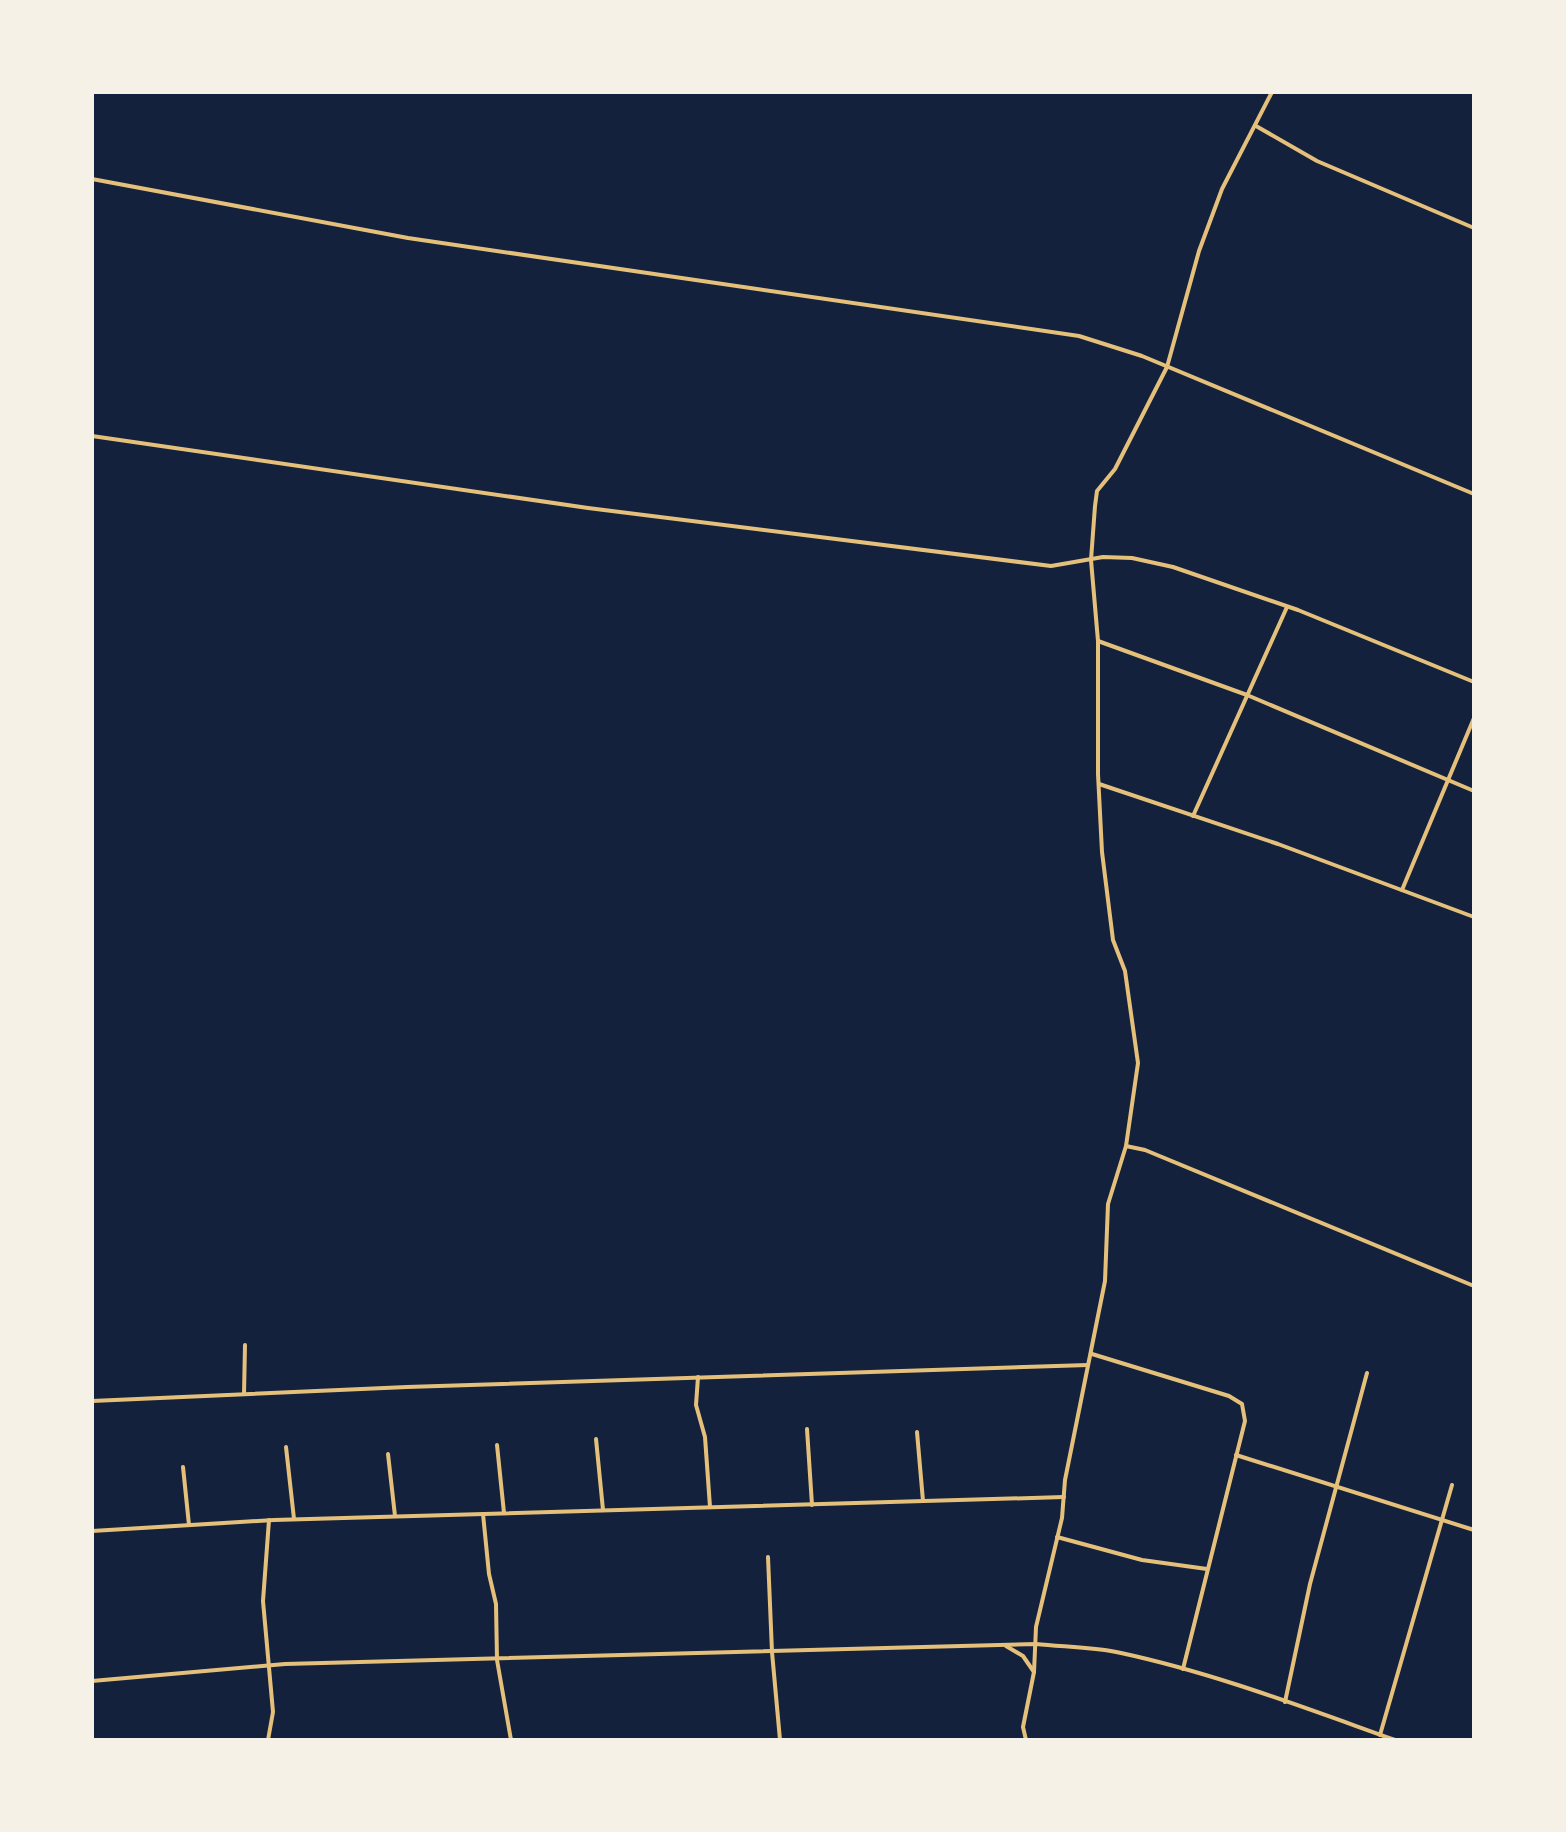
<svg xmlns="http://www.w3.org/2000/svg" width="1566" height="1832" font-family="'Source Sans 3',sans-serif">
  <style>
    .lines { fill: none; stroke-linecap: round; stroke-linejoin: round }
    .minor { stroke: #e5c07b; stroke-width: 4 }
  </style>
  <rect width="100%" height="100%" fill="#14213d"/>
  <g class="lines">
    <g class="minor">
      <polyline points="1256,126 1317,161 1474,228"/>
      <polyline points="92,179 408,238 1079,336 1142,356 1474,494"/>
      <polyline points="92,436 588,508 1051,566 1103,557 1132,558 1173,567 1298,610 1474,682"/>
      <polyline points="1098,641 1247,695 1474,791"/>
      <polyline points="1099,784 1278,844 1474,917"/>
      <polyline points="1193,816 1287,607"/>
      <polyline points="1402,890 1474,718"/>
      <polyline points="1126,1146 1145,1150 1474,1286"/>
      <polyline points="1092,1354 1229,1396 1242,1404 1245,1421 1183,1669"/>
      <polyline points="698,1377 696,1405 705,1437 710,1507"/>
      <polyline points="244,1394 245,1345"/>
      <polyline points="92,1401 407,1387 1088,1365"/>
      <polyline points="807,1429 812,1505"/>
      <polyline points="917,1432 923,1501"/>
      <polyline points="596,1439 603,1510"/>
      <polyline points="497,1445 504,1513"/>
      <polyline points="286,1447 294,1519"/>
      <polyline points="388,1454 395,1516"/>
      <polyline points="1236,1455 1474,1530"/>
      <polyline points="183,1467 189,1525"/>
      <polyline points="483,1514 489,1574 496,1604 497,1660 511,1740"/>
      <polyline points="92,1531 274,1520 1064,1497"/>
      <polyline points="1057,1537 1142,1560 1207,1569"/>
      <polyline points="768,1557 772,1652 780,1740"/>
      <polyline points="1006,1646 1023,1656 1034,1672"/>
      <path d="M92,1681L285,1664L1036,1644C1064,1647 1094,1647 1121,1653C1214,1673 1305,1708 1395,1740"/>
      <polyline points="1285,1702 1310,1584 1367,1373"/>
      <polyline points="1380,1735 1452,1485"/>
      <polyline points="268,1740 273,1712 263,1601 269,1520"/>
      <polyline points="1026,1740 1023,1727 1034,1672 1036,1627 1062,1518 1065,1480 1105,1281 1108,1204 1126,1146 1138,1063 1125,971 1113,940 1102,852 1098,774 1098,641 1091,560 1095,506 1097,491 1115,469 1167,367 1199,251 1222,189 1272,92"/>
    </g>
  </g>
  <rect width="1566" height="1832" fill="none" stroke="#f6f1e7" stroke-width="188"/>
</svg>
